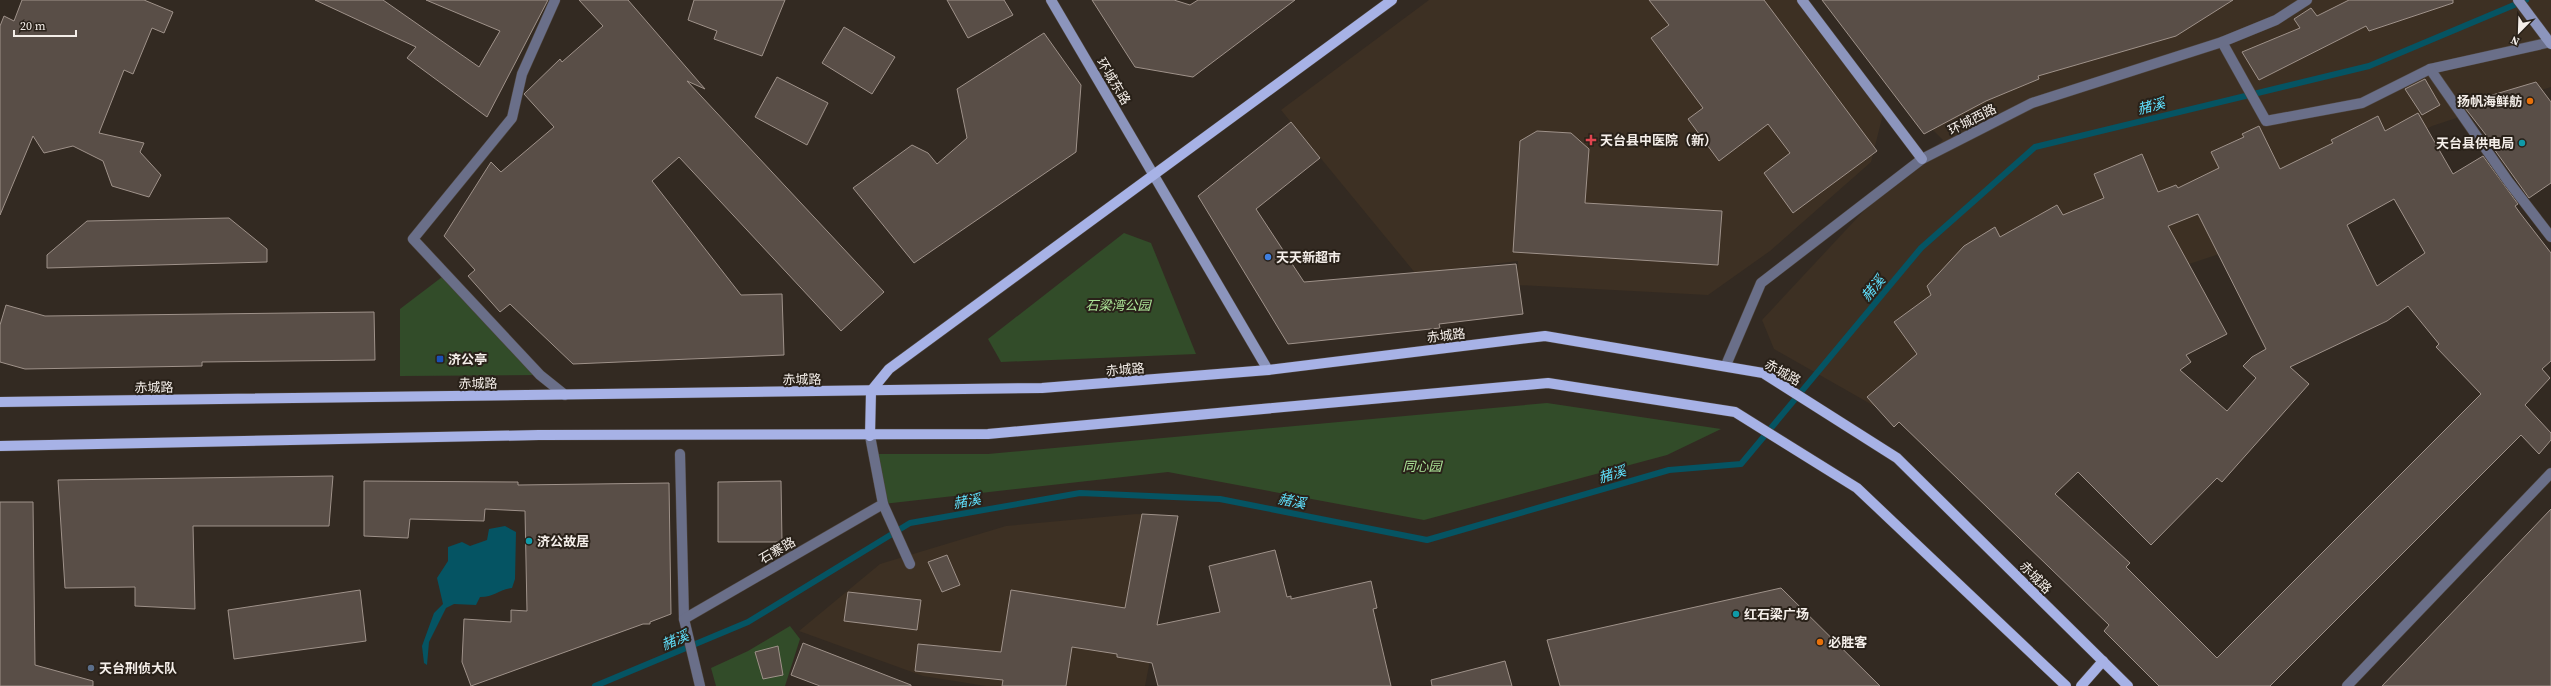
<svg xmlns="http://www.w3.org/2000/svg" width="2551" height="686" font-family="'Source Serif 4','Noto Sans SC',serif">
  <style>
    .built { fill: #3d3023 }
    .green { fill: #324c29 }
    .water { fill: #055463 }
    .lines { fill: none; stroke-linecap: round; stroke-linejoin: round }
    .stream { stroke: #055463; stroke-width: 6 }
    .building { fill: #594e47; stroke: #9f928a; fill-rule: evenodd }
    .street-casing { stroke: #4e453e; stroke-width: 11 }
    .secondary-casing { stroke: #4e453e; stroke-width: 11 }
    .primary-casing { stroke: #4e453e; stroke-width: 11 }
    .street { stroke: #6a6f89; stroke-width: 10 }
    .secondary { stroke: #8c95bd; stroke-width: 10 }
    .primary { stroke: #a7b2e6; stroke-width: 10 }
    .food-dot { fill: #e8710a; stroke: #292119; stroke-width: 1.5 }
    .health-dot { fill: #e0444e; stroke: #292119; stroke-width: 1.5 }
    .culture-dot { fill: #0f9aa8; stroke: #292119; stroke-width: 1.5 }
    .shop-dot { fill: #3f7fe0; stroke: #292119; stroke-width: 1.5 }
    .transit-dot { fill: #1a4fb4; stroke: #292119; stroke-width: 1.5 }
    .service-dot { fill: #5c6f8a; stroke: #292119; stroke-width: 1.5 }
    .labels { text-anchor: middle; stroke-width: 4; stroke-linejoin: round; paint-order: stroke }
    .street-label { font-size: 13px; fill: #f4eee9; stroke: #292119 }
    .poi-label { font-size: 13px; font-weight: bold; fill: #f4eee9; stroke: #292119; text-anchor: start }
    .park-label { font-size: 13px; font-style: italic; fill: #ace598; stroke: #292119 }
    .water-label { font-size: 14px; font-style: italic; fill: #5fdffc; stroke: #292119 }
  </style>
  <rect width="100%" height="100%" fill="#332a22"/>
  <g class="built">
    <polygon points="1429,0 1800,0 1883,114 1871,162 1770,251 1708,295 1517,285 1518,261 1416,274 1281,110"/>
    <polygon points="2133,0 2551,0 2551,87 2432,126 2347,174 2291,230 2180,267 1890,415 1774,349 1762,320 1886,187 1943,140 1919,116"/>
    <polygon points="1136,514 1178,516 1145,686 986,686 923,676 799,631 880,564 1006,526"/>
  </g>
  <g class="green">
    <polygon points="1124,233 1151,243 1196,354 1001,362 988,339"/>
    <polygon points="446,274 540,375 400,376 400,309"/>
    <polygon points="1547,403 1721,429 1667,455 1424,520 1168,472 883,504 874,454 988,454"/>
    <polygon points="790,626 800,639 785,686 716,686 711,668 748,651"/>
  </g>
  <path class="water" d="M505,526L516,532L515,579L512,588C498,590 495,597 480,597L476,605L454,604L446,608L429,642L427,665L424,663L422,646L434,613L443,604L437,578L448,561V547L462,542L470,546L487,540L489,529Z"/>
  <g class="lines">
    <polyline class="stream" points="595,686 748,622 910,523 1080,493 1220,499 1427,540 1669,470 1741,464 1921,248 2035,147 2369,66 2526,0"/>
  </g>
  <g class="building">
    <polygon points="22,0 144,0 173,12 164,33 152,28 133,74 124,70 99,133 144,143 140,152 161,175 149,197 112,186 103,161 73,146 44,153 33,136 0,215 0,26 4,16 14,21"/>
    <polygon points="315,0 383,0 479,67 500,31 426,0 548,0 487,117 407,58 416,47"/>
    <polygon points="579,0 628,0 705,89 687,81 884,292 841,331 679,157 652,181 741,295 782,294 784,355 573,364 510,304 500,312 468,276 475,270 444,236 491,162 501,172 554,127 524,94 560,59 562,62 603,26"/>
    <polygon points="694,0 785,0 762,56 714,39 717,31 688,20"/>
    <polygon points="947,0 1004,0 1013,15 968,38"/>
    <polygon points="1092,0 1174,0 1190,5 1198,0 1295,0 1193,77 1135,67"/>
    <polygon points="1649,0 1764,0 1877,151 1793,213 1764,173 1790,153 1768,124 1719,161 1688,119 1703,108 1651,38 1669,25"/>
    <polygon points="1822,0 2233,0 2176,36 2038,76 2039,79 1986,101 1924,134"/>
    <polygon points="2349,0 2453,0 2453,3 2369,31 2366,26 2259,80 2242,52 2300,28 2294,19 2311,8 2317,16"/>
    <polygon points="844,27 895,57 872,94 822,63"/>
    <polygon points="1044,33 1081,85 1076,152 914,263 853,188 912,145 928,153 937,164 967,138 957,89"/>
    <polygon points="777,77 828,103 807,145 755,117"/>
    <polygon points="2425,79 2440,105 2422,115 2405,89"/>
    <polygon points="2536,82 2551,102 2551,183 2529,198 2494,149 2496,148 2462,104"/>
    <path d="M2418,113L2453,174L2483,156L2518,204L2515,206L2520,213L2551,253V361L2542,369L2550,378L2525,405L2551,433V440L2539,454L2521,435L2270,686H2159L2104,631L2109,625L1899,422L1894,427L1867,397L1917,354L1894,322L1931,295L1927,286L1964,246L1995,227L2000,237L2057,205L2063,215L2104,198L2094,174L2142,154L2158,192L2176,185L2178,188L2219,168L2211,152L2244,137L2242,134L2259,126L2280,169L2333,143L2331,140L2378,116L2385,131ZM2394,199L2425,253L2377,286L2347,225ZM2198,214L2266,349L2252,357L2243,366L2256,378L2227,411L2180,370L2191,362L2186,355L2227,334L2168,226ZM2408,306L2439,344L2436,347L2481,394L2217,658L2126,567L2130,563L2055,494L2078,472L2151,545L2217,478L2222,482L2309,384L2290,367L2387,321Z"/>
    <polygon points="1291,122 1320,158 1256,209 1304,282 1516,264 1523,314 1439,324 1440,328 1288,344 1198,196"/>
    <polygon points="1537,131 1571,133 1589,149 1585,203 1722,211 1718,265 1513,252 1520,141"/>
    <polygon points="229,218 267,249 267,262 47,268 47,255 87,221"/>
    <polygon points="6,305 45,316 374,312 375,360 202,362 202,366 25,369 0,362 0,325"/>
    <polygon points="333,476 329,526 193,526 195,609 135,606 135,587 65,588 58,480"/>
    <polygon points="364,481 518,482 518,485 669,483 671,614 650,622 650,624 643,624 471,686 462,662 464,619 511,622 511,610 527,611 525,511 485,509 484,521 410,519 408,538 364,536"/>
    <polygon points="781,481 782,542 718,542 718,482"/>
    <polygon points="0,502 33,502 35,665 93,681 93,686 0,686"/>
    <polygon points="2551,509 2551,686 2382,686"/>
    <polygon points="1142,514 1178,516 1157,625 1220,612 1209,566 1275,550 1287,597 1291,596 1291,599 1371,581 1377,608 1373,609 1391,686 1158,686 1152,663 1117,657 1117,654 1072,647 1066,686 1002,686 1003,680 915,671 918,644 1001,652 1011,590 1125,608"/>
    <polygon points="947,555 960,585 942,592 928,562"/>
    <polygon points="1781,588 1880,686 1560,686 1547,640"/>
    <polygon points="360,590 366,641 234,659 228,610"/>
    <polygon points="848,592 921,600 917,630 844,621"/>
    <polygon points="803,643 911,685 911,686 820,686 791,675"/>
    <polygon points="778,646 783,675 763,679 755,652"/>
    <polygon points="1505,661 1512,686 1432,686 1431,680"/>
  </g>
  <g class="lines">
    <g class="street-casing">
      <g id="street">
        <polyline points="555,0 522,74 512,118 413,239 540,375 565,395"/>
        <polyline points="2222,42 2266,121 2362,103 2430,69 2551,42"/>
        <polyline points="2430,69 2508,181 2551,237"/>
        <polyline points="1726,365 1761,283 1922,159 2032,103 2222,42 2276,20 2307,0"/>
        <polyline points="680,454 684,619 700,686"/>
        <polyline points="883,504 910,564"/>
        <polyline points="684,619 883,504 870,436"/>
        <polyline points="2347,686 2551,473"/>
      </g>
    </g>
    <g class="secondary-casing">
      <g id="secondary">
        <polyline points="1051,0 1268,370"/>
        <polyline points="1802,0 1922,159"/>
        <polyline points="2518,0 2551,44"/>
      </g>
    </g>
    <g class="primary-casing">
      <g id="primary">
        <polyline points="0,402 1042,388 1268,370 1545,336 1763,373 1897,458 2128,686"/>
        <polyline points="870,436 871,391 889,369 1392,0"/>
        <polyline points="0,446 539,435 988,434 1548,383 1735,412 1857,488 2066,686"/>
        <polyline points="2081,686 2103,661"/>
      </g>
    </g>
    <use href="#street" class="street"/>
    <use href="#secondary" class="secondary"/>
    <use href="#primary" class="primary"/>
  </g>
  <g class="food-dot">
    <circle cx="2530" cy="101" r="4"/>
    <circle cx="1820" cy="642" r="4"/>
  </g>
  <path class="health-dot" d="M1589 134h4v4h4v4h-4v4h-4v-4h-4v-4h4z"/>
  <g class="culture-dot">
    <circle cx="2522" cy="143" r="4"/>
    <circle cx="529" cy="541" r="4"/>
    <circle cx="1736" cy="614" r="4"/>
  </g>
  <circle class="shop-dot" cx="1268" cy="257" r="4"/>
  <rect class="transit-dot" x="436" y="355" width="8" height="8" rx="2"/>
  <circle class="service-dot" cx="91" cy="668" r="4"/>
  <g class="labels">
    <g class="street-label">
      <text transform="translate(1114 81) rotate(59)" y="5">环城东路</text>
      <text transform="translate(1972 119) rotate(-27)" y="5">环城西路</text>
      <text transform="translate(1446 335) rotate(-7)" y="5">赤城路</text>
      <text transform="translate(1125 369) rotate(-5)" y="5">赤城路</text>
      <text transform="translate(1783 372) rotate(29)" y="5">赤城路</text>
      <text transform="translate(802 379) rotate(-1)" y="5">赤城路</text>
      <text transform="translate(478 383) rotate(-1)" y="5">赤城路</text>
      <text transform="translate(154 387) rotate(-1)" y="5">赤城路</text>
      <text transform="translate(777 550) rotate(-30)" y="5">石寨路</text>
      <text transform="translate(2036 577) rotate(45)" y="5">赤城路</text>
    </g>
    <g class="poi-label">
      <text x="2522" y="106" text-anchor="end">扬帆海鲜舫</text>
      <text x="1600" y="145">天台县中医院（新）</text>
      <text x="2514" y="148" text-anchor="end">天台县供电局</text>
      <text x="1276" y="262">天天新超市</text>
      <text x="448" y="364">济公亭</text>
      <text x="537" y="546">济公故居</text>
      <text x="1744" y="619">红石梁广场</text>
      <text x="1828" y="647">必胜客</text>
      <text x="99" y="673">天台刑侦大队</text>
    </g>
    <g class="park-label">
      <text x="1118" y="310">石梁湾公园</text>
      <text x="1422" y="471">同心园</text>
    </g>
    <g class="water-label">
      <text transform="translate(2151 106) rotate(-14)" y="5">赭溪</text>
      <text transform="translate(1873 288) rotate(-50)" y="5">赭溪</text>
      <text transform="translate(1612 474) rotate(-16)" y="5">赭溪</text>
      <text transform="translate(967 501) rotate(-10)" y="5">赭溪</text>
      <text transform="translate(1292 501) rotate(11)" y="5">赭溪</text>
      <text transform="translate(675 640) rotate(-23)" y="5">赭溪</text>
    </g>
  </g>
  <g transform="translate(2519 32) rotate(203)" stroke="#292119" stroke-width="3" paint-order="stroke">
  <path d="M0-3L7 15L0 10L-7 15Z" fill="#f4eee9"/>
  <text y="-6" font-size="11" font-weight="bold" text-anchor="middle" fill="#f4eee9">N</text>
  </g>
  <path d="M14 30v6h62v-6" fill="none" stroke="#f4eee9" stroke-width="2"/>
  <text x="20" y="30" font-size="12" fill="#f4eee9" stroke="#292119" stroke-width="3" paint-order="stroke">20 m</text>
</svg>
